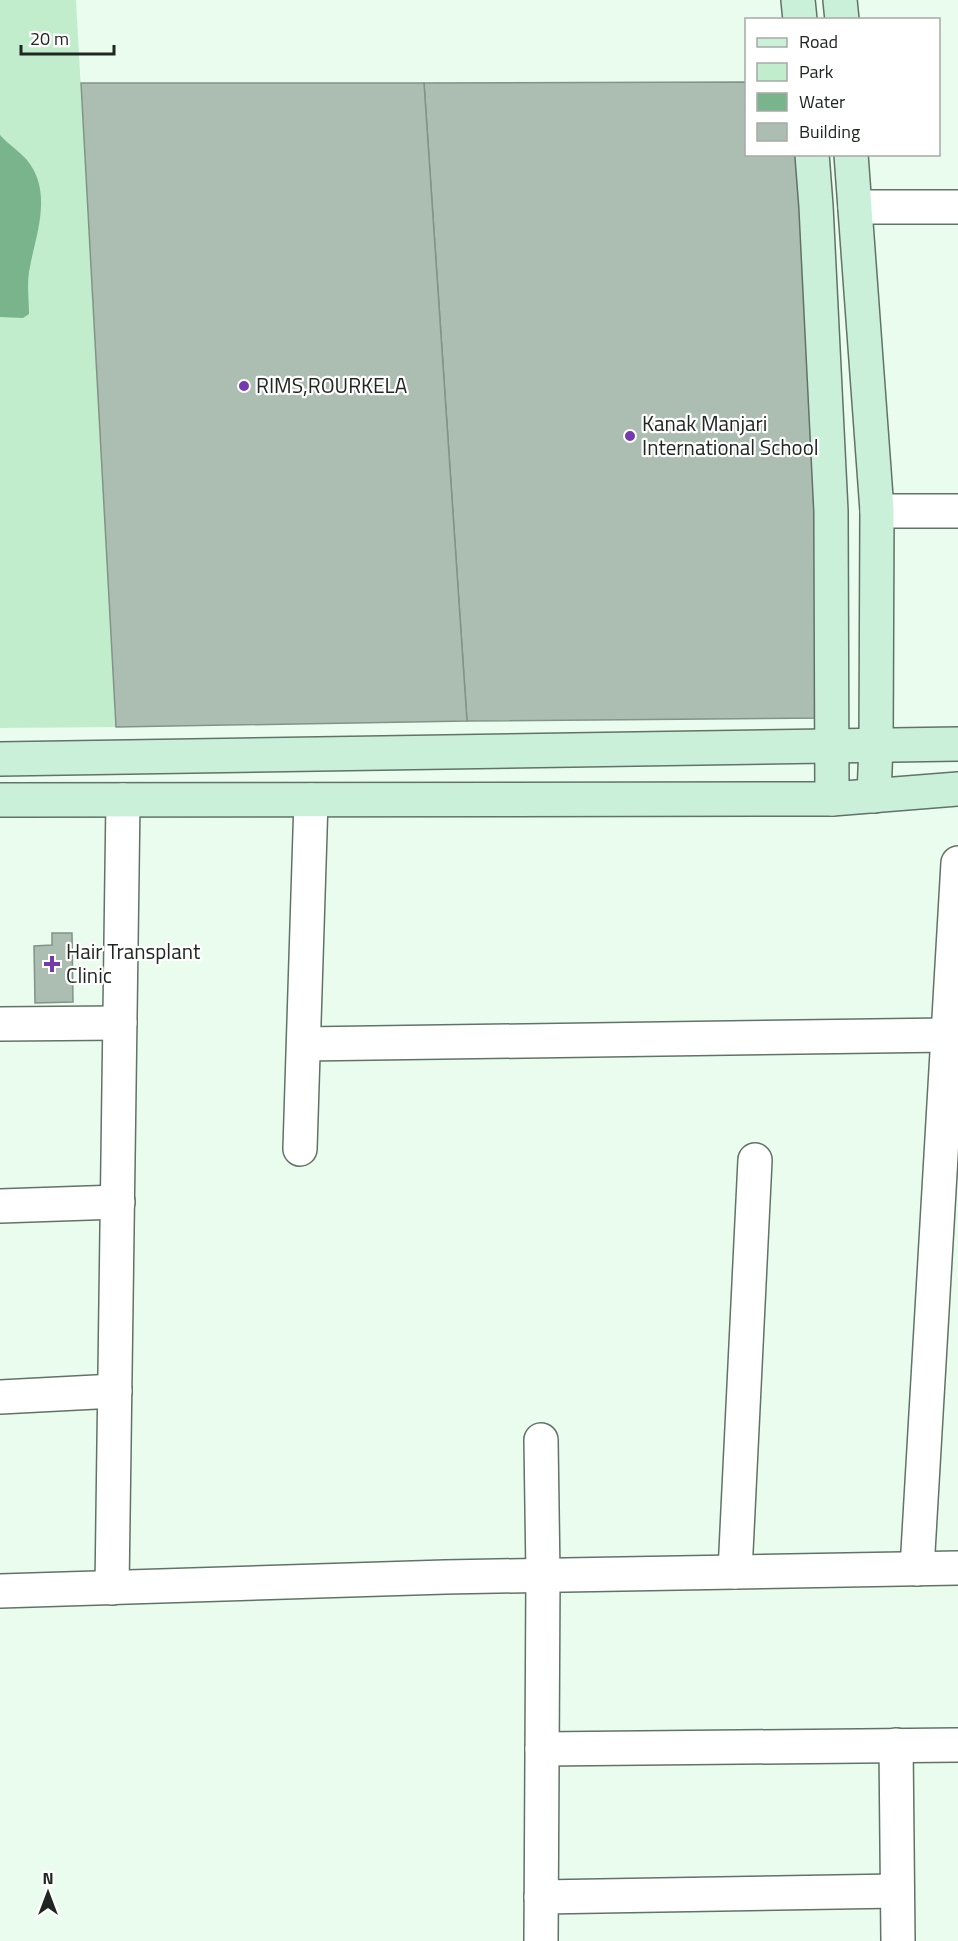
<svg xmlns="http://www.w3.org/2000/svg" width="958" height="1941" font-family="'Titillium Web',sans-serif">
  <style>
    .green { fill: #c1edcd }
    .water { fill: #7ab48c }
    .building { fill: #acbeb1; stroke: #829387; stroke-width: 1.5 }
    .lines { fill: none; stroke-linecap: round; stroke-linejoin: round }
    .street-casing { stroke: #627266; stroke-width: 36 }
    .secondary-casing { stroke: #627266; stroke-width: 36 }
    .street { stroke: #fff; stroke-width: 33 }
    .secondary { stroke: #caf0d9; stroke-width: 33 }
    .poi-dot { fill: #763ab0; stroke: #fff; stroke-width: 2 }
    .labels { text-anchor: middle; stroke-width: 4.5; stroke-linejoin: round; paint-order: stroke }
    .poi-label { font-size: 21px; fill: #202722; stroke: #fff; text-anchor: start }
  </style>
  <rect width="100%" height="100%" fill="#e9fcee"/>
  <polygon class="green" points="0,0 76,0 116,727 0,728"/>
  <path class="water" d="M0,135C8,144 19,151 27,160C54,193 35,236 29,272C27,285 29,300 29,314L23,318L0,317Z"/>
  <g class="building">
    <polygon points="746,82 746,154 797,154 826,718 467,721 424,83"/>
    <polygon points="81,83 424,83 467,721 116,727"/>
    <polygon points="52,933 72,933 73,1002 35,1003 34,946 52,945"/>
  </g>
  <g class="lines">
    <g class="street-casing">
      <g id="street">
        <polyline points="855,207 958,207"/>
        <polyline points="877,511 958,511"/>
        <polyline points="0,1024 120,1023"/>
        <polyline points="304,1044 948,1035"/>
        <polyline points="300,1149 311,800"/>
        <polyline points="0,1206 118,1202"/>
        <polyline points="0,1397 115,1391"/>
        <polyline points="917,1569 958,863"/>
        <polyline points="735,1572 755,1160"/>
        <polyline points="112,1588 123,800"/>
        <polyline points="0,1591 445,1577 958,1568"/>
        <polyline points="896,1745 898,1941"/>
        <polyline points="542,1749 958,1745"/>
        <polyline points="541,1897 897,1891"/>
        <polyline points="541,1941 543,1575 541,1440"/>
      </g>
    </g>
    <g class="secondary-casing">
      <g id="secondary">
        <polyline points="798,0 800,20"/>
        <polyline points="840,0 842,20"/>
        <polyline points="812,154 816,206 831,511 832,799"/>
        <polyline points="851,154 877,511 876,744 874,796"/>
        <polyline points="0,759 958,744"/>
        <polyline points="0,800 832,799 958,789"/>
      </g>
    </g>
    <use href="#street" class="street"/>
    <use href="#secondary" class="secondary"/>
  </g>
  <g class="poi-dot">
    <circle cx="244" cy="386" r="6"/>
    <circle cx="630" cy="436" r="6"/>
    <path d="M49 955h6v6h6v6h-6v6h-6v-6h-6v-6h6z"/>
  </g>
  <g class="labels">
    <g class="poi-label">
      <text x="256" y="393">RIMS,ROURKELA</text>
      <text x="642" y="431">Kanak Manjari<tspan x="642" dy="24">International School</tspan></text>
      <text x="66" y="959">Hair Transplant<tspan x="66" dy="24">Clinic</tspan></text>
    </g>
  </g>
  <rect x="745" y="18" width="195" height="138" fill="#ffffff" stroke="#a6a9a7" stroke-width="1.5"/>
  <rect x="757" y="38" width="30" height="9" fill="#caf0d9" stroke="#a6a9a7" stroke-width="1.5"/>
  <text x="799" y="48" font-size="18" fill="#202722">Road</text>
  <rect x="757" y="63" width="30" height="18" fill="#c1edcd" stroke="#a6a9a7" stroke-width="1.5"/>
  <text x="799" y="78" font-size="18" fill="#202722">Park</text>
  <rect x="757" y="93" width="30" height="18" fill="#7ab48c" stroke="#a6a9a7" stroke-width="1.5"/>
  <text x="799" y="108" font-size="18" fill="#202722">Water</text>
  <rect x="757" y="123" width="30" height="18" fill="#acbeb1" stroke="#a6a9a7" stroke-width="1.5"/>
  <text x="799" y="138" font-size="18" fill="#202722">Building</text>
  <g transform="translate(48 1893)" stroke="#ffffff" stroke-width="4.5" paint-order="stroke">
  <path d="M0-4.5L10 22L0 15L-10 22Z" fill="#202722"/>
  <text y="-9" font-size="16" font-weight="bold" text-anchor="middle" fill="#202722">N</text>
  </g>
  <path d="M21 45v9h93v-9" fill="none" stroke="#202722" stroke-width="3"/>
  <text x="30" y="45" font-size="18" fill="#202722" stroke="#ffffff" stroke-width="4.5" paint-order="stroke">20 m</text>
</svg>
